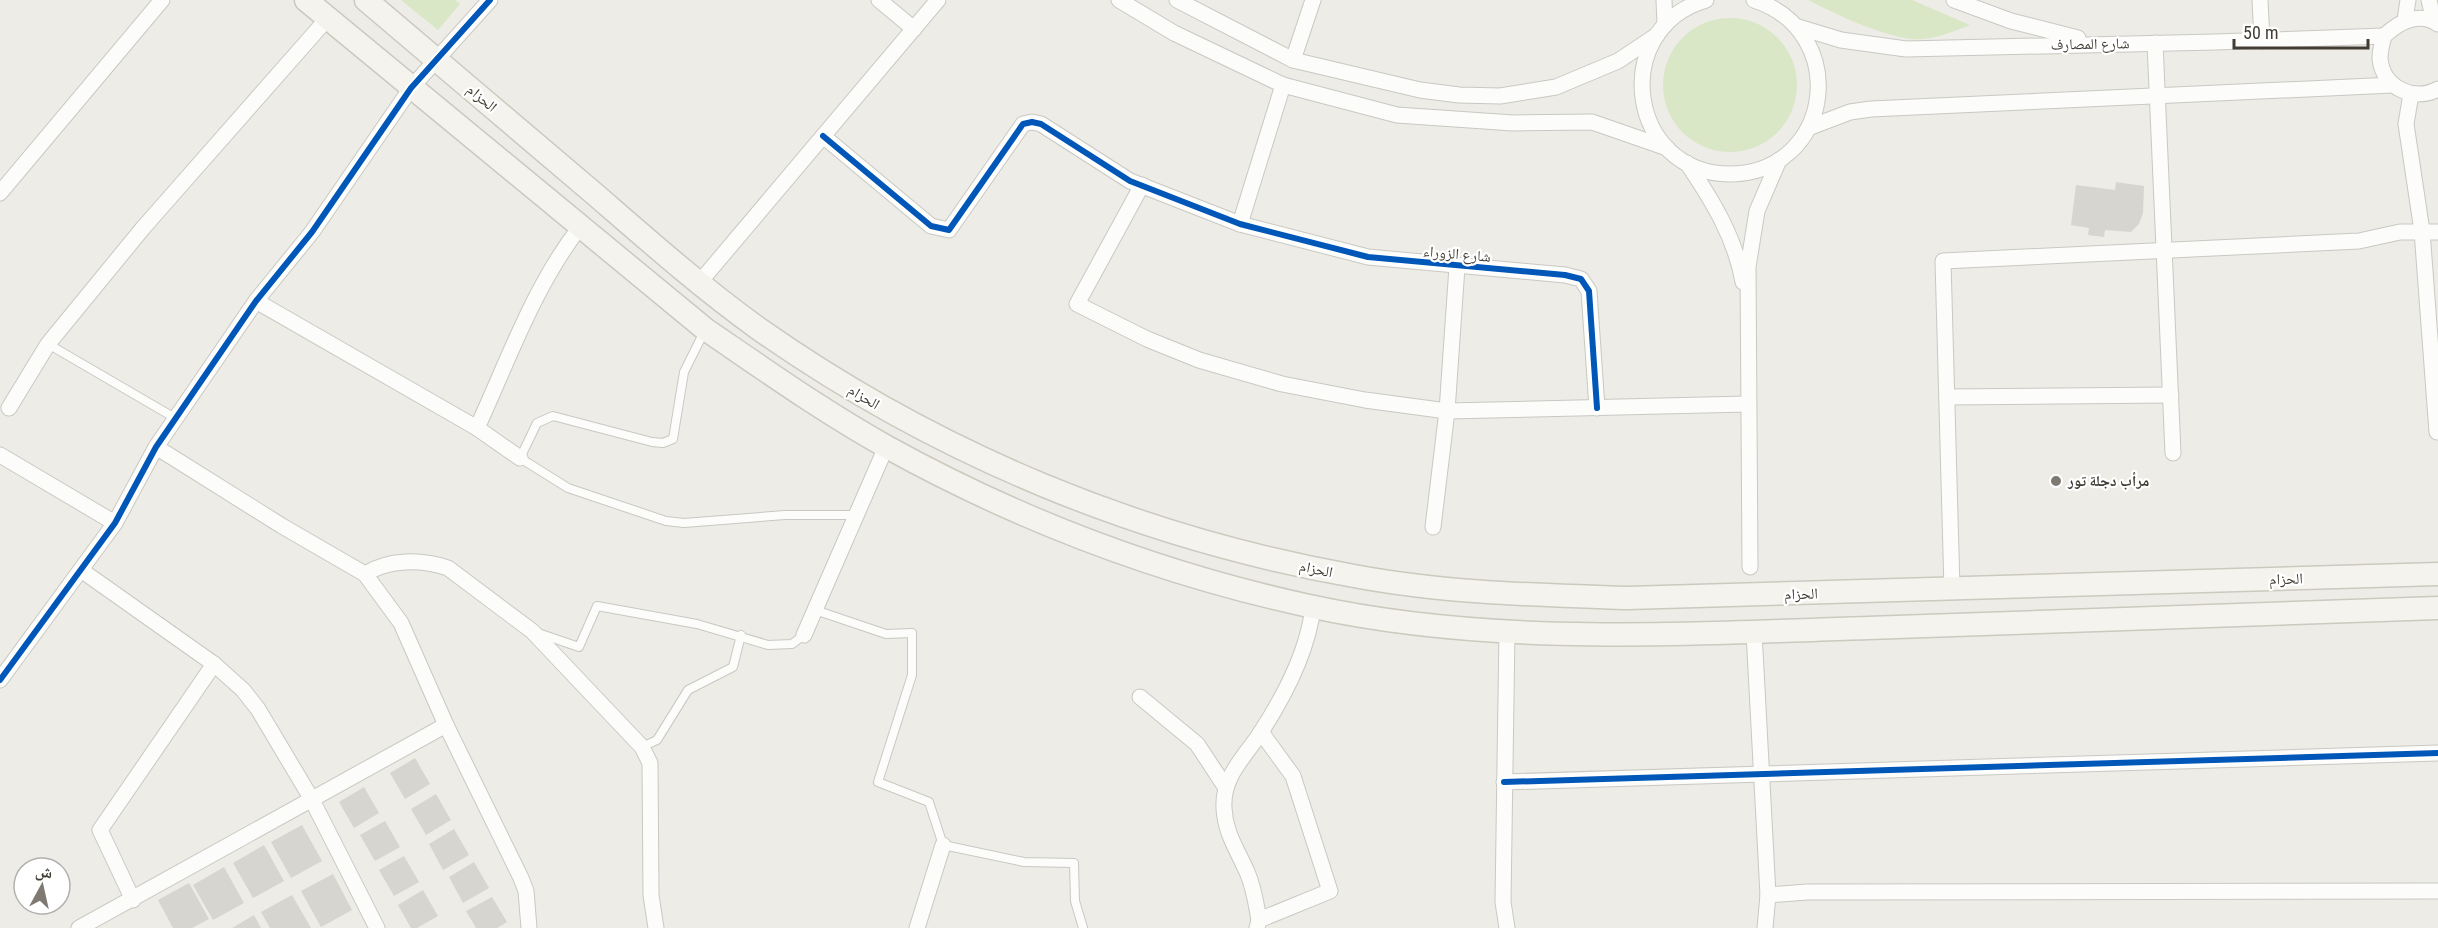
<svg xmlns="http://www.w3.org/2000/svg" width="2438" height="928" font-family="'Roboto Condensed','Noto Naskh Arabic',sans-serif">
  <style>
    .green { fill: #d9e7c7 }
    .building { fill: #d7d5cf }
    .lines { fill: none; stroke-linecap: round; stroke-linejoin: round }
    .lane-casing { stroke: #c9c8c2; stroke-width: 10 }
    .street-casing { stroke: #c9c8c2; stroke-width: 17 }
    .secondary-casing { stroke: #ccc9be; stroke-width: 25 }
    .lane { stroke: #fcfcfb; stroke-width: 8 }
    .street { stroke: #fcfcfb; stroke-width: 15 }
    .secondary { stroke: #f5f3ed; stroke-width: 22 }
    .cycleway-casing { stroke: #fff; stroke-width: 10 }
    .cycleway { stroke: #0057b8; stroke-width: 6 }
    .poi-dot { fill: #7e7a72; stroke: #fff; stroke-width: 2 }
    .labels { text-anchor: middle; stroke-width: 4.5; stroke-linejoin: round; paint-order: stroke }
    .street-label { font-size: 15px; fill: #423d34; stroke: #fff }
    .poi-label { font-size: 15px; font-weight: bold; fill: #423d34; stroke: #fff; text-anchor: start }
  </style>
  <rect width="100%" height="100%" fill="#edece6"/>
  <g class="green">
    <polygon points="401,0 455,0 460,4 438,30"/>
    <path d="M1808,0H1912L1970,25C1952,32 1931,41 1912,39C1882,36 1835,14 1808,0Z"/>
    <circle cx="1730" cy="85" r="67"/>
  </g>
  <g class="building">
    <polygon points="2116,182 2144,186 2143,213 2139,224 2131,232 2105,230 2104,237 2088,235 2089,228 2071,225 2076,185 2115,190"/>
    <polygon points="415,758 430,784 405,799 390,773"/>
    <polygon points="364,787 379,813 354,828 339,802"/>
    <polygon points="436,794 451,820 426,835 411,809"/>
    <polygon points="385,821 400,847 375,861 360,835"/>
    <polygon points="302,825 322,861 291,878 271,842"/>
    <polygon points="454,829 469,855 443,870 429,844"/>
    <polygon points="264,845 284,881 253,898 233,863"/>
    <polygon points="404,856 419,882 394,896 379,870"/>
    <polygon points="474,862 489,888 463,903 449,877"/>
    <polygon points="224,867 244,903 213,920 193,885"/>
    <polygon points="333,874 352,910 321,927 301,891"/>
    <polygon points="189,883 209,919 192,928 173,928 158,900"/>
    <polygon points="423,890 438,916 417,928 411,928 398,905"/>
    <polygon points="292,895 311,928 270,928 261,912"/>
    <polygon points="492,897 507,922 497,928 476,928 466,911"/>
    <polygon points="254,915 261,928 232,928"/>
  </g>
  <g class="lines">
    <g class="lane-casing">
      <g id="lane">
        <polyline points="704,332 684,372 673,439 663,443 652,442 553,416 537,423 520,458 568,488 666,521 684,523 785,515 855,515"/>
        <polyline points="48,344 175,418"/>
        <polyline points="815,610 886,634 912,633 912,675 878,782 929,802 943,845 1024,862 1074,863 1075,901 1083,928"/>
        <polyline points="538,633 579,647 597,606 697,624 768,645 792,644 804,635"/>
        <polyline points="642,747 657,740 688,690 733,667 741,635"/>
      </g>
    </g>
    <g class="street-casing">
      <g id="street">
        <polyline points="879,0 914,29"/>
        <polyline points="1119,0 1174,33 1283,85 1397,115 1513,123 1592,122 1667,148"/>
        <polyline points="1177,0 1293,60 1420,90 1459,95 1500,96 1556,87 1618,61 1657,35"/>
        <polyline points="1664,0 1665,25"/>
        <path d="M1706,0C1608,29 1628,174 1730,174C1833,173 1852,32 1754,0"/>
        <polyline points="1954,0 2011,21 2078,38"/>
        <polyline points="2260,0 2262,41"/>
        <polyline points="2429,0 2434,21"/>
        <polyline points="2405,20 2408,0"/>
        <path d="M2438,24C2419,11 2399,22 2384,36C2382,43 2380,51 2380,59C2383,88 2414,102 2438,89"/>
        <polyline points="1798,27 1841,40 1906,49 2215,42 2384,36"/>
        <polyline points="2155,43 2173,453"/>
        <polyline points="1293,60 1313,0"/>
        <polyline points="2411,94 2406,124 2422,231 2437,432"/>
        <polyline points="1808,128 1850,112 1871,109 2393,85"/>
        <polyline points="823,136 931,226 949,230 1023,124 1032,122 1041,124 1130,181 1240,224 1368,257 1565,275 1581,279 1589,291 1597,408"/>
        <path d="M1687,163C1712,200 1735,237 1743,282"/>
        <polyline points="1142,185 1077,304 1147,339 1199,360 1282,384 1365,400 1447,411 1748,404"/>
        <polyline points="0,193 162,0"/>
        <polyline points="1240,224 1283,85"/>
        <polyline points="699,283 938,0"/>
        <polyline points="256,301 477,428 520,458"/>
        <polyline points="1947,397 2171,395"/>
        <polyline points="9,408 48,344 143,228 327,19"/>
        <path d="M477,428C508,361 534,286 580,227"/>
        <polyline points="156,447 282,526 365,574 401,623 446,725 521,878 526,891 529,928"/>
        <polyline points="0,455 115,523"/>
        <polyline points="1433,527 1447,411 1457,267"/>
        <polyline points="1750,567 1748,267 1757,211 1779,160"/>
        <polyline points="81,570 214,664 243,690 258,709 311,798 377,928"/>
        <path d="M365,574C389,559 421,559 448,568L532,631L642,747L650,763L651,895L656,928"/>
        <polyline points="1952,589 1943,261 2359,241 2400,232 2438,232"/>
        <polyline points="1754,632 1768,895 1765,928"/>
        <polyline points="804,635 886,447"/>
        <polyline points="0,680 115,523 156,447 256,301 312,232 411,88 490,0"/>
        <polyline points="1140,697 1197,744 1226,788"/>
        <polyline points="1504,782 2438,753"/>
        <polyline points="1768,895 1807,892 2438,891"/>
        <polyline points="133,900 100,830 214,664"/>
        <polyline points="1259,920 1330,891 1293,776 1261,732"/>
        <polyline points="79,928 446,725"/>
        <polyline points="917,928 943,845"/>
        <path d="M1257,928L1259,920C1256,904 1254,887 1247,872C1237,849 1225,833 1224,808C1222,776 1245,757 1261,732C1285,695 1308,651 1313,607"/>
        <polyline points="1507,928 1503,902 1507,630"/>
      </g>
    </g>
    <g class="secondary-casing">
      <g id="secondary">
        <path d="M306,0L705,329C765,370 824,412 887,447C1019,520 1162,574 1309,606C1492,646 1683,634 1868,628C2058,621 2248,615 2438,608"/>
        <path d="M366,0C443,65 520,131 597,196C650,242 702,288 759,329C937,454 1140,538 1354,576C1444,593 1537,595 1628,598L2438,574"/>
      </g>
    </g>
    <use href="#lane" class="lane"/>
    <use href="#street" class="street"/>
    <use href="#secondary" class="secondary"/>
    <g class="cycleway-casing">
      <g id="cycleway">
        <polyline points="823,136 931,226 949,230 1023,124 1032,122 1041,124 1130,181 1240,224 1368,257 1565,275 1581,279 1589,291 1597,408"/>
        <polyline points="0,680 115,523 156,447 256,301 312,232 411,88 490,0"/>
        <polyline points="1504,782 2438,753"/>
      </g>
    </g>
    <use href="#cycleway" class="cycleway"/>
  </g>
  <circle class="poi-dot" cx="2056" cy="481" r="6"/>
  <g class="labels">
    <g class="street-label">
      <text transform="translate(2090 44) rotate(-1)" y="5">شارع المصارف</text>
      <text transform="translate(482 98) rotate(40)" y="5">الحزام</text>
      <text transform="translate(1457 254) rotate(5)" y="5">شارع الزوراء</text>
      <text transform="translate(864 397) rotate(31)" y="5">الحزام</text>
      <text transform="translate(1316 569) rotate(12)" y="5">الحزام</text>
      <text transform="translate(2286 579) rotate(-2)" y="5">الحزام</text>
      <text transform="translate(1801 594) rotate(-2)" y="5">الحزام</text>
    </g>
    <g class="poi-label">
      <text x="2068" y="486">مرأب دجلة تور</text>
    </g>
  </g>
  <g transform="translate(42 886) rotate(8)"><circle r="28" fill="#ffffff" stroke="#b3b1ae" stroke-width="1.5"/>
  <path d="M0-4.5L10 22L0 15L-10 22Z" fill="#7e7a72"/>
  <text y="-9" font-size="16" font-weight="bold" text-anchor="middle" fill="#423d34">ش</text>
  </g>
  <path d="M2234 39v9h134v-9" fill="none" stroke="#423d34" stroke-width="3"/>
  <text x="2243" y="39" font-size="18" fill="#423d34" stroke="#ffffff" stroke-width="4.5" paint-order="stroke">50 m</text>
</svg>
